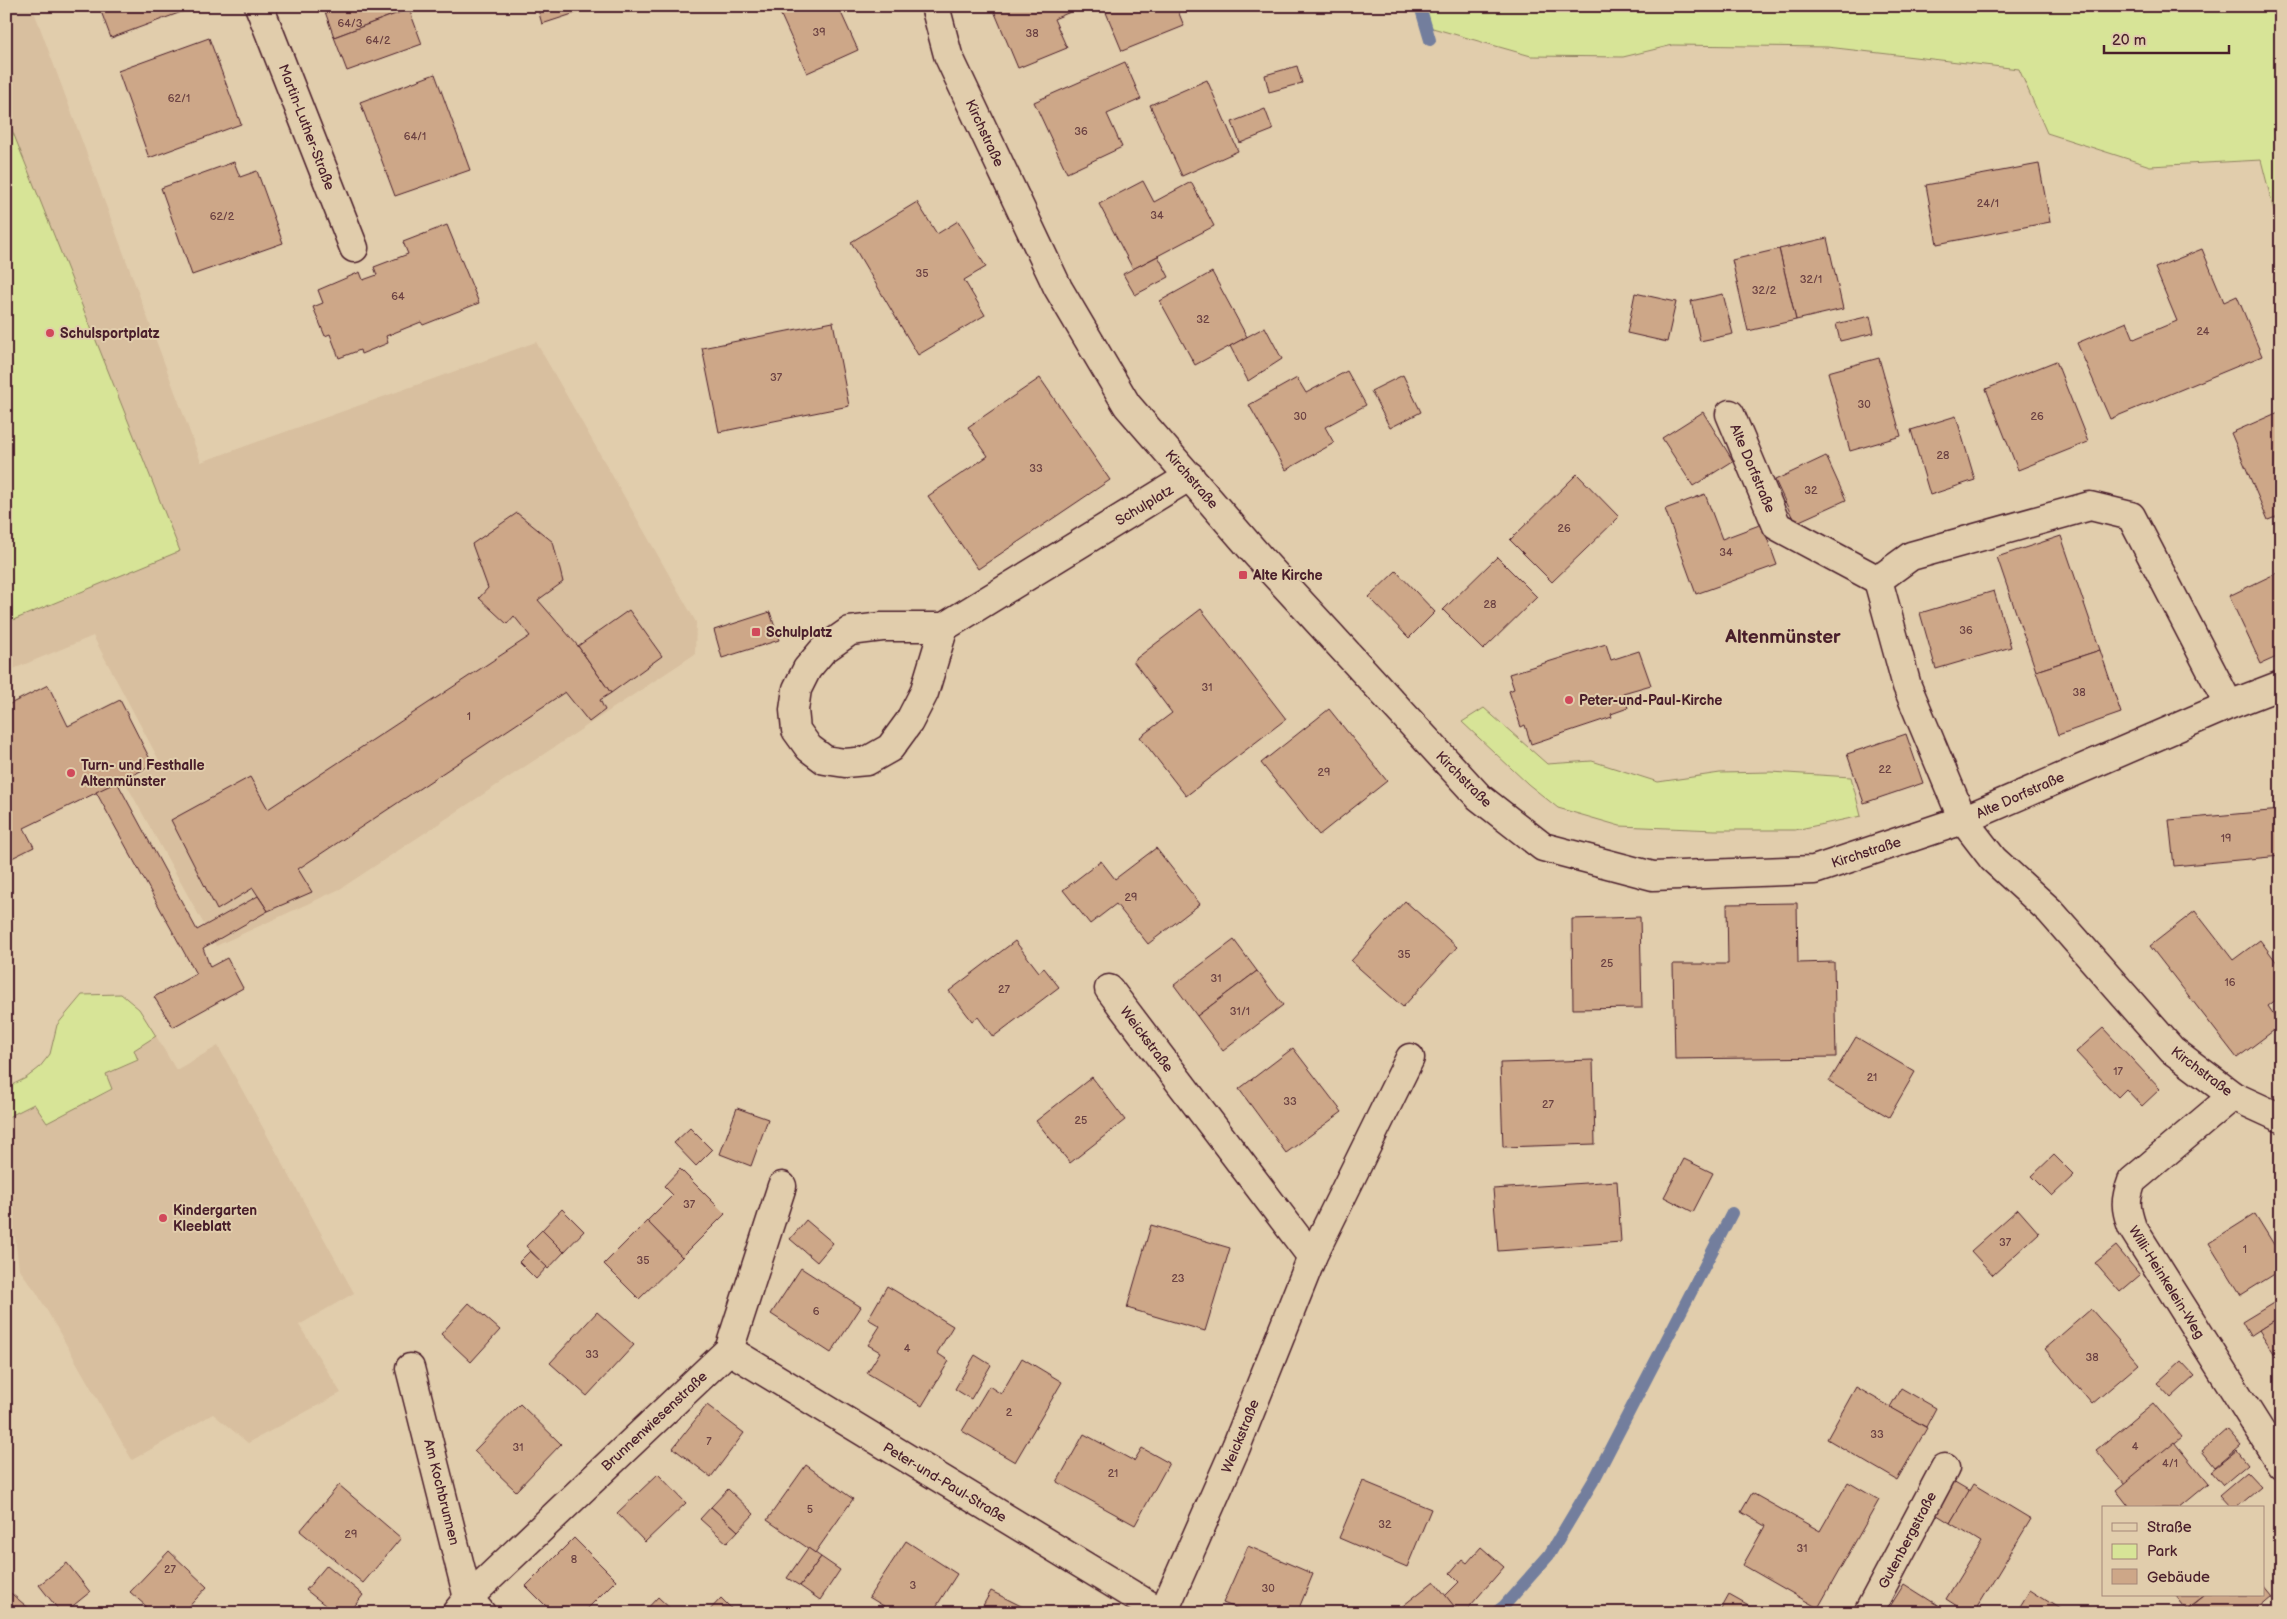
<svg xmlns="http://www.w3.org/2000/svg" width="2287" height="1619" font-family="'Balsamiq Sans',sans-serif">
  <style>
    .built { fill: #d8bf9f }
    .green { fill: #d7e497; stroke: #908261 }
    .lines { fill: none; stroke-linecap: round; stroke-linejoin: round }
    .stream { stroke: #737e9d; stroke-width: 12 }
    .building { fill: #cda788; stroke: #4a1f2b }
    .street-casing { stroke: #4a1f2b; stroke-width: 31 }
    .secondary-casing { stroke: #4a1f2b; stroke-width: 31 }
    .street { stroke: #e1cdac; stroke-width: 28 }
    .secondary { stroke: #e1cdac; stroke-width: 28 }
    .poi-dot { fill: #d1495b; stroke: #e1cdac; stroke-width: 2 }
    .labels { text-anchor: middle; stroke-width: 4; stroke-linejoin: round; paint-order: stroke }
    .number-label { font-size: 11px; fill: #6b4142 }
    .street-label { font-size: 14px; fill: #4a1f2b; stroke: #e1cdac }
    .poi-label { font-size: 14px; font-weight: bold; fill: #4a1f2b; stroke: #e1cdac; text-anchor: start }
    .district-label { font-size: 19px; font-weight: bold; fill: #4a1f2b; stroke: #e1cdac }
  </style>
  <rect width="100%" height="100%" fill="#e1cdac"/>
  <filter id="ink" filterUnits="userSpaceOnUse"><feTurbulence type="fractalNoise" baseFrequency=".02" numOctaves="2"/><feDisplacementMap in="SourceGraphic" scale="10" xChannelSelector="R" yChannelSelector="G"/><feConvolveMatrix kernelMatrix="1 2 1 2 8 2 1 2 1" color-interpolation-filters="sRGB"/></filter>
  <g filter="url(#ink)">
    <g class="built">
      <polygon points="6,6 32,6 201,462 536,342 696,622 695,654 340,889 216,946 125,782 161,764 93,636 6,672"/>
      <polygon points="156,1036 176,1070 218,1046 354,1293 299,1325 341,1393 248,1443 213,1414 132,1460 37,1293 19,1269 6,1168 6,1118 34,1103 47,1122 112,1090 106,1074 137,1061 134,1050"/>
    </g>
    <g class="green">
      <polygon points="1423,6 2281,6 2281,238 2261,160 2150,166 2047,133 2019,69 1827,47 1673,45 1623,57 1531,56 1429,27"/>
      <polygon points="6,115 180,551 6,623"/>
      <polygon points="1484,708 1547,764 1592,761 1658,782 1720,773 1771,772 1851,777 1861,816 1795,830 1715,830 1620,826 1558,808 1528,784 1462,722"/>
      <polygon points="121,994 139,1009 156,1036 134,1050 138,1060 106,1074 112,1089 47,1123 34,1104 6,1118 6,1088 26,1078 39,1068 50,1054 57,1025 82,995"/>
    </g>
    <g class="lines">
      <g class="stream">
        <polyline points="1420,6 1430,40"/>
        <polyline points="1495,1613 1504,1606 1549,1555 1595,1478 1732,1213"/>
      </g>
    </g>
    <g class="building">
      <polygon points="99,6 195,6 195,7 111,38"/>
      <polygon points="323,6 408,6 409,9 334,37"/>
      <polygon points="537,6 597,6 542,24"/>
      <polygon points="796,6 838,6 858,50 807,73 780,13"/>
      <polygon points="992,6 1084,6 1054,19 1067,48 1018,68"/>
      <polygon points="1114,6 1176,6 1184,26 1122,51 1105,10"/>
      <polygon points="409,9 422,44 347,71 334,37"/>
      <polygon points="209,38 241,124 149,158 118,71"/>
      <polygon points="1125,62 1141,99 1107,114 1122,147 1067,173 1034,102"/>
      <polygon points="1297,66 1302,83 1269,92 1265,75"/>
      <polygon points="435,74 470,170 395,196 360,102"/>
      <polygon points="1207,80 1238,151 1182,176 1150,105"/>
      <polygon points="1265,109 1273,130 1240,143 1232,122"/>
      <polygon points="234,162 240,177 257,171 283,243 192,275 161,188"/>
      <polygon points="2039,164 2050,222 1937,244 1926,185"/>
      <polygon points="1143,181 1154,202 1191,182 1214,226 1133,269 1099,204"/>
      <polygon points="917,202 937,234 958,221 986,267 964,280 985,315 918,355 851,242"/>
      <polygon points="447,225 479,303 423,325 421,322 386,336 388,343 361,354 360,350 339,358 330,334 325,336 313,307 323,303 318,290 360,272 363,280 377,275 374,267 408,254 403,242"/>
      <polygon points="1827,238 1843,309 1796,320 1779,249"/>
      <polygon points="1779,249 1796,320 1748,331 1732,260"/>
      <polygon points="2202,249 2224,302 2237,296 2262,356 2110,419 2077,343 2127,322 2134,339 2177,321 2155,268"/>
      <polygon points="1158,256 1169,277 1135,295 1123,274"/>
      <polygon points="1212,272 1247,337 1195,365 1160,301"/>
      <polygon points="1635,293 1676,302 1667,342 1627,333"/>
      <polygon points="1723,294 1733,334 1700,341 1691,301"/>
      <polygon points="1870,316 1874,333 1840,341 1836,324"/>
      <polygon points="833,322 849,406 719,432 702,348"/>
      <polygon points="1265,327 1282,359 1248,381 1230,346"/>
      <polygon points="1879,358 1901,436 1850,451 1828,372"/>
      <polygon points="2056,361 2088,442 2018,470 1986,389"/>
      <polygon points="1347,371 1366,405 1325,427 1334,443 1286,470 1249,405 1297,378 1306,393"/>
      <polygon points="1403,375 1421,412 1390,428 1371,391"/>
      <polygon points="1040,378 1110,480 978,569 928,496 988,456 968,427"/>
      <polygon points="2281,411 2281,515 2268,520 2231,433"/>
      <polygon points="1703,412 1733,461 1693,486 1662,438"/>
      <polygon points="1956,416 1975,480 1930,495 1911,430"/>
      <polygon points="1826,456 1846,500 1795,523 1775,480"/>
      <polygon points="1577,474 1619,517 1552,582 1510,540"/>
      <polygon points="1705,494 1722,539 1762,524 1777,565 1696,594 1665,509"/>
      <polygon points="517,513 553,542 563,582 538,600 578,646 611,693 600,700 605,710 589,722 565,692 298,869 312,892 268,911 253,888 217,910 171,820 250,777 268,809 530,636 514,616 507,624 479,598 488,588 472,544"/>
      <polygon points="2061,536 2100,650 2036,671 1997,557"/>
      <polygon points="1497,557 1537,597 1483,650 1443,610"/>
      <polygon points="1396,571 1435,612 1409,638 1369,597"/>
      <polygon points="2281,571 2281,655 2261,664 2229,596"/>
      <polygon points="1994,591 2011,647 1936,669 1920,613"/>
      <polygon points="1201,609 1286,719 1186,796 1140,737 1172,713 1133,661"/>
      <polygon points="629,610 662,656 611,693 578,646"/>
      <polygon points="770,612 779,640 722,658 714,630"/>
      <polygon points="1606,644 1611,660 1639,651 1651,685 1623,693 1628,708 1611,714 1612,717 1531,744 1525,725 1521,727 1509,691 1514,689 1509,674"/>
      <polygon points="2100,650 2121,713 2058,735 2036,671"/>
      <polygon points="48,685 68,726 120,700 153,765 24,828 34,847 6,861 6,706"/>
      <polygon points="1329,709 1387,781 1319,835 1261,763"/>
      <polygon points="1906,734 1923,783 1864,803 1847,754"/>
      <polygon points="117,782 197,930 258,896 268,911 203,948 210,967 227,958 243,988 173,1027 154,997 196,974 96,792"/>
      <polygon points="2281,810 2281,856 2174,866 2169,820"/>
      <polygon points="1156,848 1200,904 1148,944 1116,904 1090,924 1063,890 1101,861 1115,879"/>
      <polygon points="1405,901 1457,947 1403,1007 1351,961"/>
      <polygon points="1797,903 1798,963 1834,962 1836,1057 1675,1059 1673,964 1728,964 1727,904"/>
      <polygon points="2195,911 2233,960 2260,940 2281,968 2281,996 2268,1006 2281,1025 2237,1058 2150,946"/>
      <polygon points="1640,917 1642,1008 1573,1009 1572,919"/>
      <polygon points="1234,940 1257,971 1197,1016 1174,985"/>
      <polygon points="1015,941 1039,972 1044,968 1059,987 993,1037 978,1017 972,1021 949,991"/>
      <polygon points="1257,971 1283,1005 1223,1051 1197,1016"/>
      <polygon points="2103,1028 2160,1089 2142,1106 2126,1089 2118,1097 2076,1052"/>
      <polygon points="1856,1037 1915,1072 1889,1117 1829,1082"/>
      <polygon points="1293,1048 1342,1112 1286,1153 1239,1089"/>
      <polygon points="1593,1060 1595,1144 1503,1147 1500,1063"/>
      <polygon points="1092,1077 1125,1120 1070,1163 1036,1121"/>
      <polygon points="737,1108 768,1119 751,1166 720,1154"/>
      <polygon points="690,1128 712,1150 696,1166 674,1143"/>
      <polygon points="2054,1155 2074,1175 2052,1196 2032,1176"/>
      <polygon points="1684,1159 1713,1173 1693,1212 1664,1197"/>
      <polygon points="680,1169 725,1214 682,1257 647,1221 673,1195 664,1186"/>
      <polygon points="1617,1181 1621,1242 1498,1251 1493,1189"/>
      <polygon points="562,1209 584,1231 564,1252 542,1230"/>
      <polygon points="2018,1209 2039,1233 1993,1275 1971,1251"/>
      <polygon points="2255,1214 2281,1256 2281,1270 2241,1295 2209,1243"/>
      <polygon points="806,1220 833,1243 817,1262 790,1239"/>
      <polygon points="647,1221 682,1257 639,1299 604,1264"/>
      <polygon points="1151,1225 1230,1248 1205,1331 1127,1308"/>
      <polygon points="542,1230 564,1252 548,1269 526,1246"/>
      <polygon points="2116,1246 2140,1275 2120,1292 2095,1263"/>
      <polygon points="530,1251 547,1267 536,1279 519,1262"/>
      <polygon points="801,1268 861,1307 831,1353 771,1314"/>
      <polygon points="887,1286 953,1326 937,1353 949,1361 922,1406 867,1373 880,1352 868,1345 880,1326 868,1319"/>
      <polygon points="2275,1302 2281,1311 2281,1316 2250,1336 2242,1322"/>
      <polygon points="469,1303 500,1330 471,1362 441,1334"/>
      <polygon points="2091,1309 2139,1364 2092,1404 2045,1349"/>
      <polygon points="597,1312 634,1345 587,1396 550,1363"/>
      <polygon points="2281,1316 2281,1364 2259,1330"/>
      <polygon points="975,1355 991,1365 971,1399 955,1389"/>
      <polygon points="1022,1358 1062,1382 1015,1462 962,1431 989,1386 1001,1394"/>
      <polygon points="2181,1361 2195,1376 2171,1398 2157,1383"/>
      <polygon points="1856,1387 1927,1428 1897,1480 1827,1439"/>
      <polygon points="1901,1388 1936,1408 1926,1427 1890,1407"/>
      <polygon points="2153,1403 2182,1437 2125,1484 2096,1450"/>
      <polygon points="520,1404 561,1444 516,1491 474,1451"/>
      <polygon points="707,1405 744,1433 711,1477 673,1448"/>
      <polygon points="2227,1429 2241,1445 2215,1467 2202,1451"/>
      <polygon points="1084,1434 1134,1461 1142,1448 1169,1463 1135,1525 1057,1482"/>
      <polygon points="2174,1442 2208,1484 2179,1508 2130,1508 2116,1490"/>
      <polygon points="2237,1450 2248,1464 2223,1485 2211,1471"/>
      <polygon points="806,1465 853,1499 815,1553 767,1520"/>
      <polygon points="2247,1472 2261,1487 2236,1508 2230,1508 2219,1496"/>
      <polygon points="658,1474 686,1503 645,1542 617,1513"/>
      <polygon points="1363,1481 1431,1509 1407,1567 1339,1538"/>
      <polygon points="1953,1481 1970,1491 1950,1523 1934,1513"/>
      <polygon points="1848,1482 1879,1500 1818,1608 1743,1565 1765,1526 1741,1512 1752,1493 1820,1531"/>
      <polygon points="1973,1484 2031,1519 1974,1613 1968,1613 1946,1599 1981,1542 1950,1523"/>
      <polygon points="339,1485 401,1538 363,1583 300,1531"/>
      <polygon points="728,1489 754,1514 738,1531 711,1507"/>
      <polygon points="711,1507 738,1531 727,1543 700,1519"/>
      <polygon points="574,1538 616,1580 583,1613 553,1613 526,1586"/>
      <polygon points="906,1541 957,1574 932,1613 895,1613 869,1597"/>
      <polygon points="1248,1546 1313,1574 1297,1613 1240,1613 1241,1610 1223,1603"/>
      <polygon points="1481,1547 1504,1567 1464,1613 1459,1613 1445,1596 1459,1582 1450,1573 1462,1559 1467,1563"/>
      <polygon points="808,1548 821,1557 800,1586 787,1578"/>
      <polygon points="169,1551 207,1587 183,1613 139,1613 146,1606 130,1592"/>
      <polygon points="821,1557 840,1570 820,1600 800,1586"/>
      <polygon points="67,1563 90,1592 64,1613 61,1613 39,1585"/>
      <polygon points="327,1565 363,1595 349,1613 335,1613 306,1590"/>
      <polygon points="1434,1581 1458,1611 1456,1613 1394,1613"/>
      <polygon points="1904,1584 1950,1613 1886,1613"/>
      <polygon points="2263,1584 2273,1596 2253,1613 2183,1613 2205,1595 2263,1595"/>
      <polygon points="6,1589 32,1611 30,1613 6,1613"/>
      <polygon points="2030,1590 2066,1613 2016,1613"/>
      <polygon points="991,1591 1035,1613 979,1613"/>
      <polygon points="1729,1595 1761,1613 1719,1613"/>
      <polygon points="2176,1595 2205,1595 2187,1609"/>
      <polygon points="658,1597 675,1613 643,1613"/>
      <polygon points="721,1598 736,1613 707,1613"/>
    </g>
    <g class="lines">
      <g class="street-casing">
        <g id="street">
          <polyline points="259,6 354,248"/>
          <polyline points="1730,414 1777,526 1878,580"/>
          <polyline points="944,627 924,693 909,722 890,748 867,761 845,763 825,760 809,748 796,730 794,710 797,689 807,669 823,650 850,631 882,627 944,627 1190,476"/>
          <polyline points="2229,705 2131,516 2090,506 1911,556 1878,580 1907,686 1963,820 2229,705 2281,685"/>
          <polyline points="1109,989 1312,1257"/>
          <path d="M2233,1096L2132,1181C2125,1200 2125,1207 2132,1227L2281,1464"/>
          <polyline points="729,1350 1162,1613"/>
          <polyline points="410,1368 468,1598 481,1613"/>
          <polyline points="456,1613 468,1598 729,1350 782,1186"/>
          <polyline points="1163,1613 1236,1447 1312,1257 1410,1058"/>
          <polyline points="1868,1613 1945,1468"/>
        </g>
      </g>
      <g class="secondary-casing">
        <polyline id="secondary" points="935,6 948,55 1058,288 1127,405 1258,556 1479,797 1543,847 1653,876 1814,870 1963,820 1993,859 2050,911 2172,1050 2233,1096 2281,1118"/>
      </g>
      <use href="#street" class="street"/>
      <use href="#secondary" class="secondary"/>
    </g>
  </g>
  <g class="poi-dot">
    <circle cx="50" cy="333" r="5"/>
    <rect x="1238" y="570" width="10" height="10" rx="2.5"/>
    <rect x="751" y="627" width="10" height="10" rx="2.5"/>
    <circle cx="1569" cy="700" r="5"/>
    <circle cx="71" cy="773" r="5"/>
    <circle cx="163" cy="1218" r="5"/>
  </g>
  <g class="labels">
    <g class="number-label">
      <text x="350" y="27">64/3</text>
      <text x="819" y="36">39</text>
      <text x="1032" y="37">38</text>
      <text x="378" y="44">64/2</text>
      <text x="179" y="102">62/1</text>
      <text x="1081" y="135">36</text>
      <text x="415" y="140">64/1</text>
      <text x="1988" y="207">24/1</text>
      <text x="1157" y="219">34</text>
      <text x="222" y="220">62/2</text>
      <text x="922" y="277">35</text>
      <text x="1811" y="283">32/1</text>
      <text x="1764" y="294">32/2</text>
      <text x="398" y="300">64</text>
      <text x="1203" y="323">32</text>
      <text x="2203" y="335">24</text>
      <text x="776" y="381">37</text>
      <text x="1864" y="408">30</text>
      <text x="1300" y="420">30</text>
      <text x="2037" y="420">26</text>
      <text x="1943" y="459">28</text>
      <text x="1036" y="472">33</text>
      <text x="1811" y="494">32</text>
      <text x="1564" y="532">26</text>
      <text x="1726" y="556">34</text>
      <text x="1490" y="608">28</text>
      <text x="1966" y="634">36</text>
      <text x="1207" y="691">31</text>
      <text x="2079" y="696">38</text>
      <text x="469" y="720">1</text>
      <text x="1885" y="773">22</text>
      <text x="1324" y="776">29</text>
      <text x="2226" y="842">19</text>
      <text x="1131" y="901">29</text>
      <text x="1404" y="958">35</text>
      <text x="1607" y="967">25</text>
      <text x="1216" y="982">31</text>
      <text x="2230" y="986">16</text>
      <text x="1004" y="993">27</text>
      <text x="1240" y="1015">31/1</text>
      <text x="2118" y="1075">17</text>
      <text x="1872" y="1081">21</text>
      <text x="1290" y="1105">33</text>
      <text x="1548" y="1108">27</text>
      <text x="1081" y="1124">25</text>
      <text x="689" y="1208">37</text>
      <text x="2005" y="1246">37</text>
      <text x="2245" y="1253">1</text>
      <text x="643" y="1264">35</text>
      <text x="1178" y="1282">23</text>
      <text x="816" y="1315">6</text>
      <text x="907" y="1352">4</text>
      <text x="592" y="1358">33</text>
      <text x="2092" y="1361">38</text>
      <text x="1009" y="1416">2</text>
      <text x="1877" y="1438">33</text>
      <text x="709" y="1445">7</text>
      <text x="2135" y="1450">4</text>
      <text x="518" y="1451">31</text>
      <text x="2170" y="1467">4/1</text>
      <text x="1113" y="1477">21</text>
      <text x="810" y="1513">5</text>
      <text x="1385" y="1528">32</text>
      <text x="351" y="1538">29</text>
      <text x="1802" y="1552">31</text>
      <text x="574" y="1563">8</text>
      <text x="170" y="1573">27</text>
      <text x="913" y="1589">3</text>
      <text x="1268" y="1592">30</text>
    </g>
    <g class="street-label">
      <text transform="translate(307 127) rotate(69)" y="5">Martin-Luther-Straße</text>
      <text transform="translate(985 133) rotate(65)" y="5">Kirchstraße</text>
      <text transform="translate(1753 468) rotate(67)" y="5">Alte Dorfstraße</text>
      <text transform="translate(1192 479) rotate(49)" y="5">Kirchstraße</text>
      <text transform="translate(1144 505) rotate(-31)" y="5">Schulplatz</text>
      <text transform="translate(1464 779) rotate(45)" y="5">Kirchstraße</text>
      <text transform="translate(2020 795) rotate(-24)" y="5">Alte Dorfstraße</text>
      <text transform="translate(1866 852) rotate(-18)" y="5">Kirchstraße</text>
      <text transform="translate(1147 1039) rotate(53)" y="5">Weickstraße</text>
      <text transform="translate(2202 1071) rotate(37)" y="5">Kirchstraße</text>
      <text transform="translate(2167 1282) rotate(58)" y="5">Willi-Heinkelein-Weg</text>
      <text transform="translate(654 1421) rotate(-43)" y="5">Brunnenwiesenstraße</text>
      <text transform="translate(1240 1436) rotate(-68)" y="5">Weickstraße</text>
      <text transform="translate(945 1482) rotate(31)" y="5">Peter-und-Paul-Straße</text>
      <text transform="translate(442 1492) rotate(76)" y="5">Am Kochbrunnen</text>
      <text transform="translate(1907 1540) rotate(-62)" y="5">Gutenbergstraße</text>
    </g>
    <g class="poi-label">
      <text x="60" y="338">Schulsportplatz</text>
      <text x="1253" y="580">Alte Kirche</text>
      <text x="766" y="637">Schulplatz</text>
      <text x="1579" y="705">Peter-und-Paul-Kirche</text>
      <text x="81" y="770">Turn- und Festhalle<tspan x="81" dy="16">Altenmünster</tspan></text>
      <text x="173" y="1215">Kindergarten<tspan x="173" dy="16">Kleeblatt</tspan></text>
    </g>
    <g class="district-label">
      <text x="1783" y="643">Altenmünster</text>
    </g>
  </g>
  <rect width="2287" height="1619" fill="none" stroke="#e1cdac" stroke-width="25"/>
  <rect x="12" y="12" width="2262" height="1594" fill="none" stroke="#4a1f2b" stroke-width="2" filter="url(#ink)"/>
  <rect x="2102" y="1506" width="162" height="90" fill="#e1cdac" stroke="#a58778"/>
  <rect x="2112" y="1523" width="25" height="8" fill="#e1cdac" stroke="#a58778"/>
  <text x="2147" y="1532" font-size="15" fill="#4a1f2b">Straße</text>
  <rect x="2112" y="1544" width="25" height="15" fill="#d7e497" stroke="#a58778"/>
  <text x="2147" y="1556" font-size="15" fill="#4a1f2b">Park</text>
  <rect x="2112" y="1569" width="25" height="15" fill="#cda788" stroke="#a58778"/>
  <text x="2147" y="1582" font-size="15" fill="#4a1f2b">Gebäude</text>
  <path d="M2104 45v8h125v-8" fill="none" stroke="#4a1f2b" stroke-width="2.5"/>
  <text x="2112" y="45" font-size="15" fill="#4a1f2b" stroke="#e1cdac" stroke-width="4" paint-order="stroke">20 m</text>
</svg>
